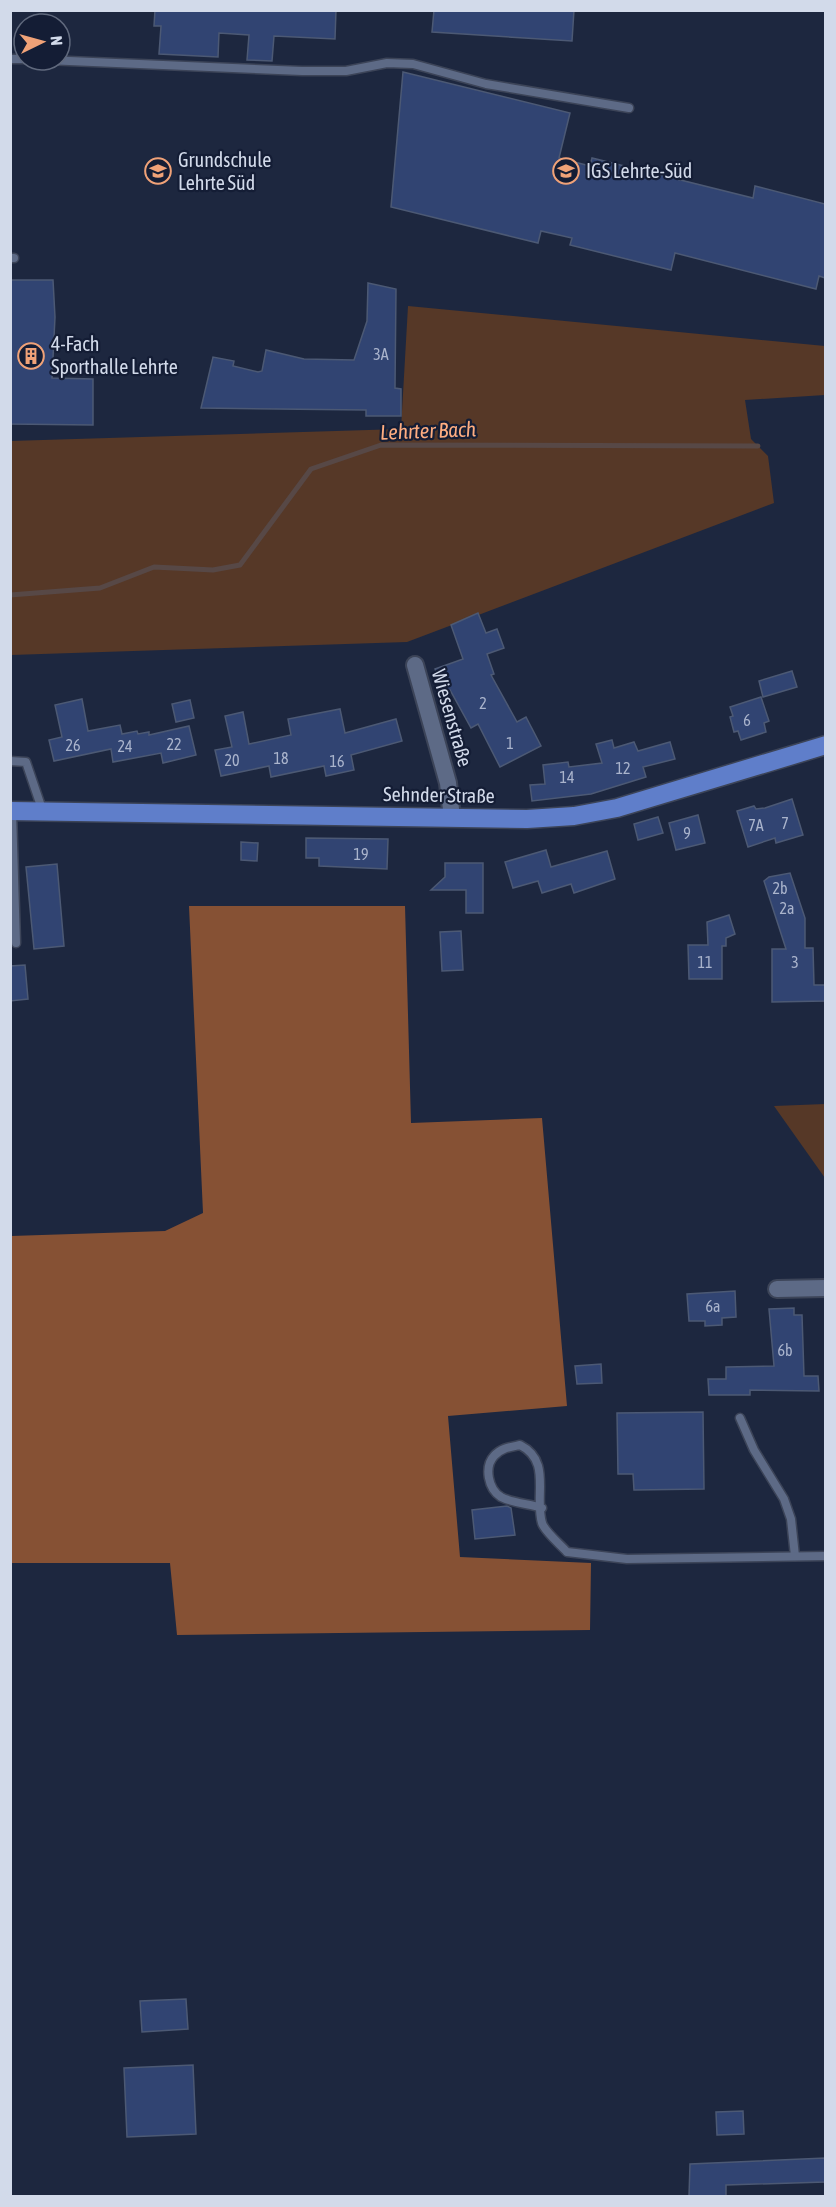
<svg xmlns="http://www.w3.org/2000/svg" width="836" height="2207" font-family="'Asap Condensed',sans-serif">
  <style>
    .green { fill: #563827 }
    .forest { fill: #865134 }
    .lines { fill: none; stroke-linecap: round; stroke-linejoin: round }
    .stream { stroke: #574846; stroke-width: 5 }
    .building { fill: #314472; stroke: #4c5974; stroke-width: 1.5 }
    .service-casing { stroke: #3c4458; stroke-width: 11 }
    .minor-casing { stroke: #3c4458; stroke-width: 20 }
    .primary-casing { stroke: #3c4458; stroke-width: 21 }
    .service { stroke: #5d6a86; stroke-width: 8 }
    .minor { stroke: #5d6a86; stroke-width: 16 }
    .primary { stroke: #5f7eca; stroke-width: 18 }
    .labels { text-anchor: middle; stroke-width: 4.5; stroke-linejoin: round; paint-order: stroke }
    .number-label { font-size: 16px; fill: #aab4cc }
    .poi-label { font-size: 20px; fill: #d2daea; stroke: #141d35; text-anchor: start }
    .street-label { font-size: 20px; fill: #d2daea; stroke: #141d35 }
    .water-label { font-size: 21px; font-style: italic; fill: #fead81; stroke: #141d35 }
  </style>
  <rect width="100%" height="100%" fill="#1d273f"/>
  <g class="green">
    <polygon points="408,306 825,346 825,395 745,400 751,439 768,456 774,503 407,642 11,655 10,441 401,429"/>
    <polygon points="825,1104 826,1104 825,1178 774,1106"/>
  </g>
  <polygon class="forest" points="189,906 405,906 411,1123 542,1118 567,1406 448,1416 460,1557 591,1563 590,1630 177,1635 170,1563 11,1563 11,1236 165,1231 203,1213"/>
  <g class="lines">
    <polyline class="stream" points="10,595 100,588 154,567 213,570 240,565 311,469 381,445 758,446"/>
  </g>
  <g class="building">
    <polygon points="155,10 336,10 335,39 274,36 272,61 247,60 249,35 219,33 218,57 159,54 161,26 154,26"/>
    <polygon points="434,10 574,10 572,41 432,32"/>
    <polygon points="403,72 570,113 559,158 590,166 592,158 753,198 755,186 825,204 825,278 819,276 816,289 675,253 671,270 570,245 572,238 541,231 538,243 391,207"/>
    <polygon points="10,280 53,280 55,317 52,378 93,379 93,425 10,424"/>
    <polygon points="368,283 396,289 395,388 401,389 401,416 366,416 366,410 201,408 213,357 234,361 233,366 258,372 262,371 266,350 304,359 354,360 367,321"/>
    <polygon points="478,613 486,633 497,629 504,648 487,654 494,674 491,675 517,722 526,717 541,746 500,767 478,724 471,728 450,690 444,692 435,669 463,659 451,625"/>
    <polygon points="792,671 797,687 763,697 759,681"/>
    <polygon points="761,697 769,721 764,723 766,732 741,740 738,731 734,732 730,717 733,716 730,707"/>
    <polygon points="82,699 88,731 120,725 122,734 137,731 138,734 149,732 149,735 189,726 196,755 163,763 161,753 113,762 111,749 54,761 49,740 62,737 55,705"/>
    <polygon points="190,700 194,718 176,722 172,704"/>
    <polygon points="340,709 345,733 396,719 402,741 351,755 354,770 326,776 324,766 271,777 269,766 221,776 215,750 232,747 225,716 243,712 249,744 291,735 288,719"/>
    <polygon points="612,740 614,748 634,742 638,751 670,742 675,759 643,767 646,777 591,794 532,801 530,785 545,784 543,765 568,762 569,767 602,763 596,744"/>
    <polygon points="792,799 803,835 776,843 775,838 748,847 737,811 754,806 756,809 765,808"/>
    <polygon points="698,815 705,843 676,850 669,823"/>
    <polygon points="658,817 663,833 638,840 634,824"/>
    <polygon points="306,838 388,839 387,869 319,866 319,858 306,858"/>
    <polygon points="241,842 258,843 257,861 241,860"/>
    <polygon points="546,850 551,867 607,851 615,879 574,893 571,884 542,893 538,881 513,888 505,862"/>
    <polygon points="445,863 483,863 483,913 466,913 466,890 431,890 445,877"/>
    <polygon points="57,864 64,946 34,949 26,867"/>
    <polygon points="790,873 805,918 805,948 813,948 814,985 825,985 825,1001 772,1002 772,949 786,949 764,881 769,877"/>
    <polygon points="729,915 735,934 726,938 726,946 722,946 722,979 689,979 688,945 708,945 707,922"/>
    <polygon points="461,931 463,970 442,971 440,932"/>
    <polygon points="25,965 28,999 10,1001 10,966"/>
    <polygon points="735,1291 736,1317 722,1318 722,1325 705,1326 705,1321 689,1321 687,1294"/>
    <polygon points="794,1308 794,1315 802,1315 804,1376 818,1376 819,1391 750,1390 750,1395 709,1395 708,1379 726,1379 726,1367 774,1366 769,1309"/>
    <polygon points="601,1364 602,1383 577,1384 575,1366"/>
    <polygon points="703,1412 704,1489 634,1490 633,1474 618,1474 617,1413"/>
    <polygon points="507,1506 511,1508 515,1535 475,1539 472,1510"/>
    <polygon points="186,1999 188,2029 142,2032 140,2001"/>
    <polygon points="193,2065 196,2134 127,2137 124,2068"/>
    <polygon points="743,2111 744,2134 717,2135 716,2112"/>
    <polygon points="825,2158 825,2182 726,2185 726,2196 689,2196 690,2164"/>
  </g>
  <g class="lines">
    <g class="service-casing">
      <g id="service">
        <polyline points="10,59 24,59"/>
        <polyline points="46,60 302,71 346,71 387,63 413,64 486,84 629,108"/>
        <polyline points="10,258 14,258"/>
        <polyline points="10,761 26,762 43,812"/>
        <polyline points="12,811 16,943"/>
        <polyline points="740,1418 754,1450 784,1499 791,1519 795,1556"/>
        <path d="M542,1508C530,1504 512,1503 501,1497C488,1489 484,1467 494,1456C501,1448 510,1447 520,1445C552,1461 534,1495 542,1523C545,1532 560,1544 567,1552L627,1559L826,1556"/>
      </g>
    </g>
    <g class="minor-casing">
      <g id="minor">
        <polyline points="415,665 448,783 452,818"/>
        <polyline points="777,1289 826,1288"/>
      </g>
    </g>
    <g class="primary-casing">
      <polyline id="primary" points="10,811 527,819 574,816 617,808 826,745"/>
    </g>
    <use href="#service" class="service"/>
    <use href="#minor" class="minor"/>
    <use href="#primary" class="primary"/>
  </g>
  <defs>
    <g id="school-ring" transform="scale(1.35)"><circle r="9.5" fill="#141d35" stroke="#f0a278" stroke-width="1.5"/><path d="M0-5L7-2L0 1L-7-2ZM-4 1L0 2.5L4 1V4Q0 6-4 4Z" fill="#f0a278"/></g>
    <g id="building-ring" transform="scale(1.35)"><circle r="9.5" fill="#141d35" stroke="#f0a278" stroke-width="1.5"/><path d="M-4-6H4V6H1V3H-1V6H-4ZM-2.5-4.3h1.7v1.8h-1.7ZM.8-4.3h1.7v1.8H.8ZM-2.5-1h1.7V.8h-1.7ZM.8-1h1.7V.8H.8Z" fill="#f0a278"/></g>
  </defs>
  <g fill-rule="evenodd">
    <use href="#school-ring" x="158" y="171"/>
    <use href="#school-ring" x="566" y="171"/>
    <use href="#building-ring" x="31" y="356"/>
  </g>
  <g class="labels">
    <g class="number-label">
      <text x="381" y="360">3A</text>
      <text x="483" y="709">2</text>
      <text x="747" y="726">6</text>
      <text x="510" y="749">1</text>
      <text x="174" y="750">22</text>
      <text x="73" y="751">26</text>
      <text x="125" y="752">24</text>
      <text x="281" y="764">18</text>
      <text x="232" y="766">20</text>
      <text x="337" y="767">16</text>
      <text x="623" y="774">12</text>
      <text x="567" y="783">14</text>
      <text x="785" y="829">7</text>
      <text x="756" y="831">7A</text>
      <text x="687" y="839">9</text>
      <text x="361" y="860">19</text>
      <text x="780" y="894">2b</text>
      <text x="787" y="914">2a</text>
      <text x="705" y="968">11</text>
      <text x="795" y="968">3</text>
      <text x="713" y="1312">6a</text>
      <text x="785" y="1356">6b</text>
    </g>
    <g class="poi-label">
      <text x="178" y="167">Grundschule<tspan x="178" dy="23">Lehrte Süd</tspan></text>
      <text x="586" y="178">IGS Lehrte-Süd</text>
      <text x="51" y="351">4-Fach<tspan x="51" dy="23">Sporthalle Lehrte</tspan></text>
    </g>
    <g class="street-label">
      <text transform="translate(452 718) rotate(74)" y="7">Wiesenstraße</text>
      <text transform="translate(439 795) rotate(1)" y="7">Sehnder Straße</text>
    </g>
    <g class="water-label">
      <text transform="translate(428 431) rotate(-2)" y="7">Lehrter Bach</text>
    </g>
  </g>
  <rect width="836" height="2207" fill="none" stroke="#d2daea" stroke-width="24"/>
  <g transform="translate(42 42) rotate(85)"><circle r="28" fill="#141d35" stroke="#60697d" stroke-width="1.5"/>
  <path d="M0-4.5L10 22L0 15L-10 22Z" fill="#f0a278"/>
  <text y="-9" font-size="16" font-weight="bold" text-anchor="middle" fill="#d2daea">N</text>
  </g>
</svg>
